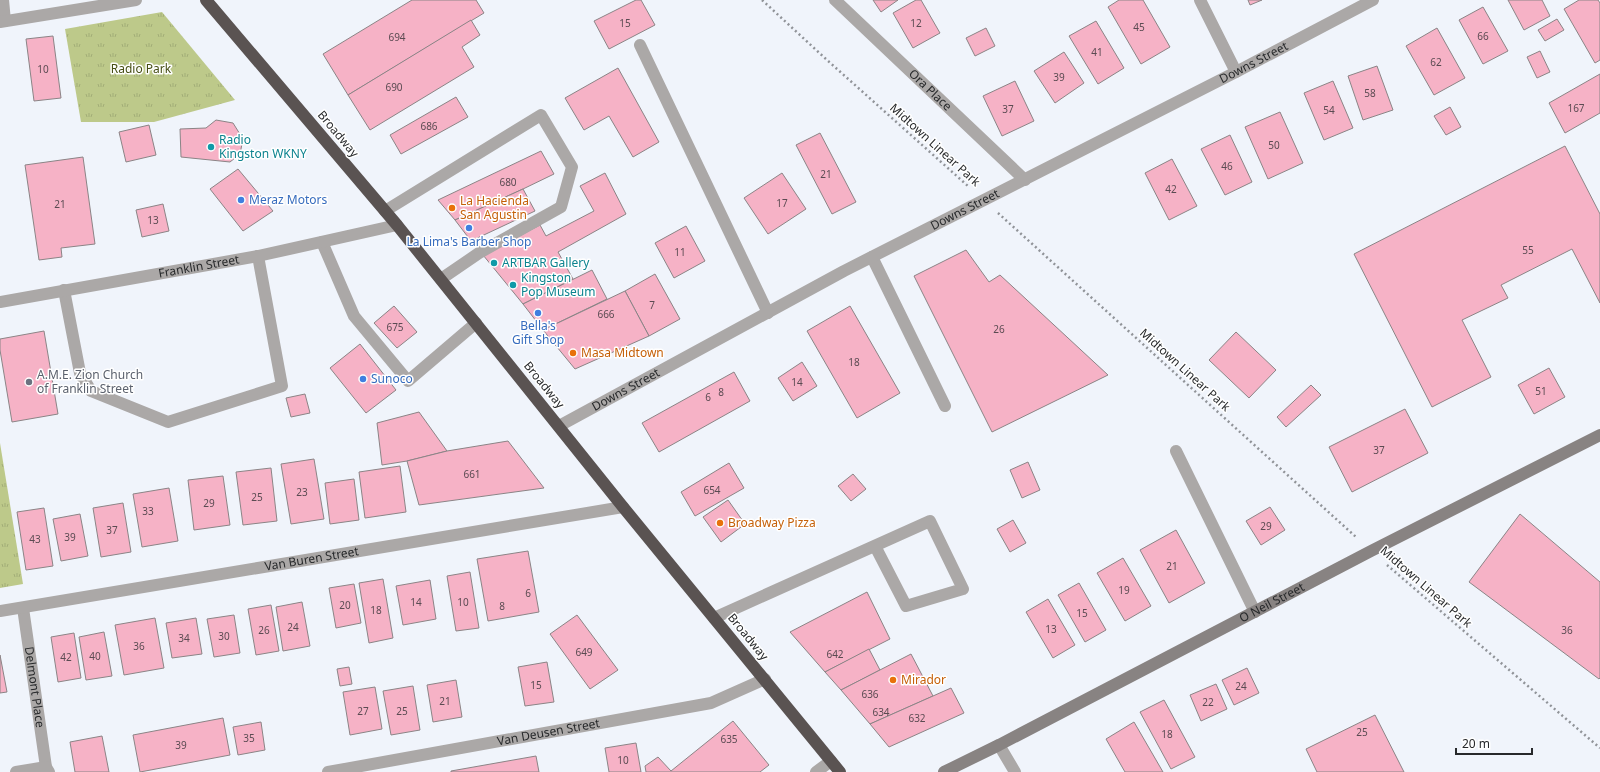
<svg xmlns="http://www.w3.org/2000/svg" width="1600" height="772" font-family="'Noto Sans',sans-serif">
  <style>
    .park { fill: url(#park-tufts) }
    .building { fill: #f6b2c6; stroke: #8b8486 }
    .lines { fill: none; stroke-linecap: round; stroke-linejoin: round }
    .path { stroke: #909398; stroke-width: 2.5; stroke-dasharray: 2 3; stroke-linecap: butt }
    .lane { stroke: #aba8a7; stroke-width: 12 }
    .street { stroke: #aba8a7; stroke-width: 12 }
    .secondary { stroke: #888382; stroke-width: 12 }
    .highway { stroke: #5a5352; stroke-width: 12 }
    .culture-dot { fill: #0f9aa8; stroke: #fff; stroke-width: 1.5 }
    .shop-dot { fill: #3f7fe0; stroke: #fff; stroke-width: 1.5 }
    .food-dot { fill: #e8710a; stroke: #fff; stroke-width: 1.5 }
    .worship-dot { fill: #6b7280; stroke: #fff; stroke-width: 1.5 }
    .labels { text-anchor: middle; stroke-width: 3; stroke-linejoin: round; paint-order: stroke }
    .number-label { font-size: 10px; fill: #5b4b52 }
    .street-label { font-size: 12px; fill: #27292b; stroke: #fff }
    .park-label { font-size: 12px; fill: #464e14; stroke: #fff }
    .culture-label { font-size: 12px; fill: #0d838f; stroke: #fff; text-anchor: start }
    .shop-label { font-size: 12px; fill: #366cbe; stroke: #fff; text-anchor: start }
    .food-label { font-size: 12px; fill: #c56008; stroke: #fff; text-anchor: start }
    .worship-label { font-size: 12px; fill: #5b616d; stroke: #fff; text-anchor: start }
  </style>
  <defs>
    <pattern id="park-tufts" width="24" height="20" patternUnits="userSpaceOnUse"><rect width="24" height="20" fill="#bdc98a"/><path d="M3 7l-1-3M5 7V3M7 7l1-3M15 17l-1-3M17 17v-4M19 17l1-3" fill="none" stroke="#a2ad77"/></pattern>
  </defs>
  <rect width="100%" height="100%" fill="#f0f4fb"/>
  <g class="park">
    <polygon points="162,12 235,100 154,122 81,122 65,29"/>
    <polygon points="0,443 23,584 0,588"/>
  </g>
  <g class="building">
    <polygon points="412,0 476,0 484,13 348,95 323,54"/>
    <polygon points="636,0 641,0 655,25 609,49 594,21"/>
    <polygon points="873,0 898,0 881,12"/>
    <polygon points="916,0 921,0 940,33 913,48 893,13"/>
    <polygon points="1119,0 1143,0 1170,47 1141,64 1108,7"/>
    <polygon points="1248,0 1262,0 1250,5"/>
    <polygon points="1508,0 1542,0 1550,16 1524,30"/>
    <polygon points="1579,0 1598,0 1600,3 1600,60 1595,63 1564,9"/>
    <polygon points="1483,7 1508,51 1483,64 1459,20"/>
    <polygon points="1557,19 1564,30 1545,41 1538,30"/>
    <polygon points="471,20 480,35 462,47 474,67 370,130 348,95"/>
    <polygon points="1096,21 1124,68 1098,84 1069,36"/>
    <polygon points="986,28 995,46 975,56 966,38"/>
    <polygon points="1437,28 1465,78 1434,95 1406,46"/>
    <polygon points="53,36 61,98 34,101 26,39"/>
    <polygon points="1540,51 1550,72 1537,78 1527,57"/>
    <polygon points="1064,52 1084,83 1055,103 1034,71"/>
    <polygon points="1377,66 1393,110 1363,120 1348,76"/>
    <polygon points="618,68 659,142 633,157 609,116 584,130 565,98"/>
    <polygon points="1600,74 1600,113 1565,133 1549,103"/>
    <polygon points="1015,81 1034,121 1002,136 983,96"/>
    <polygon points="1333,81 1353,128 1324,140 1304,93"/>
    <polygon points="456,97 468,117 401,154 390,135"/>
    <polygon points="1450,107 1461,127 1446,135 1434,116"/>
    <polygon points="1280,112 1303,163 1268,179 1245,127"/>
    <polygon points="216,120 233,123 243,139 240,154 230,162 181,157 180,129 206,128"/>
    <polygon points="149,125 156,155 126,162 119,132"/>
    <polygon points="820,133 856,202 832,214 796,145"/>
    <polygon points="1230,135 1252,182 1225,195 1201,149"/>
    <polygon points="1565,146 1600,214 1600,303 1572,249 1501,285 1508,298 1462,320 1491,377 1432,407 1354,254"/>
    <polygon points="541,151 554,174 523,189 455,220 438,200"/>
    <polygon points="83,157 95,244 61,248 62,257 39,260 25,165"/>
    <polygon points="1172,159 1197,206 1169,220 1145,173"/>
    <polygon points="238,169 273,211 243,231 210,189"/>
    <polygon points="605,173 626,214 558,252 573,279 523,304 483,255 540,225 546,236 594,211 580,186"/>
    <polygon points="782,173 806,209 768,234 744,198"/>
    <polygon points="523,189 535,211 471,241 455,220"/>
    <polygon points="163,204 169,231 142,237 136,210"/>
    <polygon points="686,226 705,261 674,278 655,243"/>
    <polygon points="966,250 989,282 1000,275 1108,375 992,432 914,276"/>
    <polygon points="592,270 607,299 543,330 523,304"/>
    <polygon points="655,274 680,319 649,336 625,291"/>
    <polygon points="625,291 649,336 575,369 543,330"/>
    <polygon points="394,306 417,332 397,348 374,323"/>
    <polygon points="850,306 900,393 857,418 807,331"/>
    <polygon points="44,331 58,414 12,422 0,350 0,339"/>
    <polygon points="1236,332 1276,370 1249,398 1209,360"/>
    <polygon points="360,344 396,390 366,413 330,368"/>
    <polygon points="802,362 817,386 793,401 778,378"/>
    <polygon points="1549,368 1565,397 1534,414 1518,385"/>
    <polygon points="734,372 750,401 659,452 642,423"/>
    <polygon points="1311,385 1321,395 1286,427 1277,417"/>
    <polygon points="305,394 310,413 291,417 286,398"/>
    <polygon points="1405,409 1428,453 1352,492 1329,447"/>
    <polygon points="419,412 447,451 407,461 382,465 377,423"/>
    <polygon points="508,441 544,488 419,505 407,461 447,451"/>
    <polygon points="314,459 324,519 291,524 281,464"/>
    <polygon points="1028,462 1040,490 1022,498 1010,470"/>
    <polygon points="729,463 744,488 695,516 681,492"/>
    <polygon points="400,466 406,512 365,518 359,472"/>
    <polygon points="271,468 277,521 243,525 236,472"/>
    <polygon points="853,474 866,489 851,501 838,486"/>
    <polygon points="223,476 230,525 194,530 188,480"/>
    <polygon points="354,479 359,520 330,524 325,483"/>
    <polygon points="169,488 178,541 142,547 133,494"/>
    <polygon points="728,500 745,524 721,542 703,517"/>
    <polygon points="123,503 131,552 101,557 93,508"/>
    <polygon points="1270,507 1285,530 1261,545 1246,521"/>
    <polygon points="44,508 53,566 26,570 17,512"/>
    <polygon points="80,514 88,556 61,561 53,519"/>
    <polygon points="1520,514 1600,582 1600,678 1599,679 1469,582"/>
    <polygon points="1013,520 1026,543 1010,552 997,529"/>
    <polygon points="1176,530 1205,583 1169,603 1140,550"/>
    <polygon points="528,551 539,612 488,621 477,559"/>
    <polygon points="1123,558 1151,606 1125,621 1097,573"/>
    <polygon points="470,572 479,628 456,631 447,576"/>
    <polygon points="383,579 393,638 369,643 359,583"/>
    <polygon points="430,580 436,619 403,625 396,586"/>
    <polygon points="1079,583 1106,630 1085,642 1058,595"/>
    <polygon points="354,584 361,623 336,628 329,588"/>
    <polygon points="867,592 890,639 825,672 790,632"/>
    <polygon points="1048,599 1075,645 1053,658 1026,612"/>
    <polygon points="302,602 310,646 283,651 276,607"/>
    <polygon points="271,605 279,651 256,655 248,609"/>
    <polygon points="234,615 240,653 214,657 207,619"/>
    <polygon points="577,615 618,670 590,689 550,634"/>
    <polygon points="155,618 164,668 124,675 115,625"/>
    <polygon points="196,618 202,654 172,658 166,623"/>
    <polygon points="104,632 112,676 86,680 79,637"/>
    <polygon points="74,633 81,678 58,682 51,637"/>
    <polygon points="869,649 880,670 841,690 825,672"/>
    <polygon points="911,654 933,696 870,724 841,690"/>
    <polygon points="0,655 7,692 0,693"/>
    <polygon points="547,662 554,702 525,706 518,667"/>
    <polygon points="349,667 352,684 340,686 337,669"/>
    <polygon points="1247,668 1259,693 1234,705 1222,680"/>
    <polygon points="456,680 462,717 433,722 427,685"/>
    <polygon points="1216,684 1227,709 1201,721 1190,695"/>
    <polygon points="413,686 420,730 391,735 383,691"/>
    <polygon points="375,687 382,729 350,735 343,692"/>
    <polygon points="951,688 964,713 889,747 870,724"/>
    <polygon points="1164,700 1195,757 1171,769 1140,712"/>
    <polygon points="1375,715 1404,772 1317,772 1306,749"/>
    <polygon points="223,718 230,755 140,772 133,735"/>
    <polygon points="733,721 769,765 760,772 646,772 645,766 658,757 671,771"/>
    <polygon points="261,722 265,750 238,755 233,727"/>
    <polygon points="1134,722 1163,772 1125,772 1106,739"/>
    <polygon points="102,736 109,772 75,772 70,742"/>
    <polygon points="636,743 641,772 609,772 605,748"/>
    <polygon points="536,756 539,772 451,772 451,771"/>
  </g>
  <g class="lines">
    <g class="path">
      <polyline points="762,0 827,60 969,187"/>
      <polyline points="998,213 1356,537"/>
      <polyline points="1387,565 1600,748"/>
    </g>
    <g class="lane">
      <polyline points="3,0 5,21"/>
      <polyline points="640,45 768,313"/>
      <polyline points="385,211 541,115 572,167 561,207 479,253 441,279"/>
      <polyline points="322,242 354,316 408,381 476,323"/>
      <polyline points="872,257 945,406"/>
      <polyline points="64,290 80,373 91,391 168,422 282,386 258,256"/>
      <polyline points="1176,451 1255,612"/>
      <polyline points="714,618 930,521 963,589 906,606 875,546"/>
      <polyline points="999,745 1015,772"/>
      <polyline points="816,772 831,761"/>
    </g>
    <g class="street">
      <path id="s1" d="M835,0L1025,180"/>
      <polyline points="1200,0 1236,72"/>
      <polyline points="0,22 136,0"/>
      <path id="s2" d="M0,302L258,256L397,225"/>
      <path id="s3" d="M559,426L844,271L1236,72L1373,0"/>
      <path id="s4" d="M23,608L46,767L49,772"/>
      <path id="s5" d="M0,611L623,507"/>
      <polyline points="16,772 46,767"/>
      <path id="s6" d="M328,772L711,703L765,679"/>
    </g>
    <path class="secondary" id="s7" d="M944,772L999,745L1371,551L1600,435"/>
    <polyline class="highway" points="206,0 397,225 623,507 840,772"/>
  </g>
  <g class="culture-dot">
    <circle cx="211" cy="147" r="4"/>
    <circle cx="494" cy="263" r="4"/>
    <circle cx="513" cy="285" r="4"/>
  </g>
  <g class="shop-dot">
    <circle cx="241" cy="200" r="4"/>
    <circle cx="469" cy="228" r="4"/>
    <circle cx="538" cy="313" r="4"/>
    <circle cx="363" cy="379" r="4"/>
  </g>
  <g class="food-dot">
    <circle cx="452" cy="208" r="4"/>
    <circle cx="573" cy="353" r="4"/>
    <circle cx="720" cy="523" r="4"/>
    <circle cx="893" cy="680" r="4"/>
  </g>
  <circle class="worship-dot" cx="29" cy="382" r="4"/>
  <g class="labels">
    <g class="number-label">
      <text x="625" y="27">15</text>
      <text x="916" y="27">12</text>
      <text x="1139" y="31">45</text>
      <text x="1483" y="40">66</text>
      <text x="397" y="41">694</text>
      <text x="1097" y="56">41</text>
      <text x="1436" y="66">62</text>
      <text x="43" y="73">10</text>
      <text x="1059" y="81">39</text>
      <text x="394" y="91">690</text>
      <text x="1370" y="97">58</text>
      <text x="1576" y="112">167</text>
      <text x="1008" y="113">37</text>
      <text x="1329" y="114">54</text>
      <text x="429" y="130">686</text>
      <text x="1274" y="149">50</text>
      <text x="1227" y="170">46</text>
      <text x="826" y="178">21</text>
      <text x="508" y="186">680</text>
      <text x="1171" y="193">42</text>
      <text x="782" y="207">17</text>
      <text x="60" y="208">21</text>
      <text x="153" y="224">13</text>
      <text x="1528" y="254">55</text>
      <text x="680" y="256">11</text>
      <text x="652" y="309">7</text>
      <text x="606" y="318">666</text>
      <text x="395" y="331">675</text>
      <text x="999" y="333">26</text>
      <text x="854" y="366">18</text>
      <text x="797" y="386">14</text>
      <text x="1541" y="395">51</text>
      <text x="721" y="396">8</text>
      <text x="708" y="401">6</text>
      <text x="1379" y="454">37</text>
      <text x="472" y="478">661</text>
      <text x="712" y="494">654</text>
      <text x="302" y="496">23</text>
      <text x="257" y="501">25</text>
      <text x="209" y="507">29</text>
      <text x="148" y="515">33</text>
      <text x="1266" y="530">29</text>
      <text x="112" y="534">37</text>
      <text x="70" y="541">39</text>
      <text x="35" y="543">43</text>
      <text x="1172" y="570">21</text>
      <text x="1124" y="594">19</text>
      <text x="528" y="597">6</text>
      <text x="416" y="606">14</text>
      <text x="463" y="606">10</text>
      <text x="345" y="609">20</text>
      <text x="502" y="610">8</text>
      <text x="376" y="614">18</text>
      <text x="1082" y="617">15</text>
      <text x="293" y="631">24</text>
      <text x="1051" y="633">13</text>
      <text x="264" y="634">26</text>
      <text x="1567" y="634">36</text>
      <text x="224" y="640">30</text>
      <text x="184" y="642">34</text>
      <text x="139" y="650">36</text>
      <text x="584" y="656">649</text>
      <text x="835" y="658">642</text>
      <text x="95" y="660">40</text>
      <text x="66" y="661">42</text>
      <text x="536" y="689">15</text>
      <text x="1241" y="690">24</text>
      <text x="870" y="698">636</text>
      <text x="445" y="705">21</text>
      <text x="1208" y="706">22</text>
      <text x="363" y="715">27</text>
      <text x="402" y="715">25</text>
      <text x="881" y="716">634</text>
      <text x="917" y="722">632</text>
      <text x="1362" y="736">25</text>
      <text x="1167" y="738">18</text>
      <text x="249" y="742">35</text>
      <text x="729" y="743">635</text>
      <text x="181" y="749">39</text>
      <text x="623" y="764">10</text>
    </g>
    <g class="street-label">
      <text dy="4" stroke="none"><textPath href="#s3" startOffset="784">Downs Street</textPath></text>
      <text dy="4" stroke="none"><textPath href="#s1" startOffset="131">Ora Place</textPath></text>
      <text transform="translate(338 134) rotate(50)" y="4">Broadway</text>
      <text transform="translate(935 145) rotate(42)" y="4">Midtown Linear Park</text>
      <text dy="4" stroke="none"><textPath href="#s3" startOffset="460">Downs Street</textPath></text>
      <text dy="4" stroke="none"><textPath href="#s2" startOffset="202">Franklin Street</textPath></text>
      <text transform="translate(1185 370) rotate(42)" y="4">Midtown Linear Park</text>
      <text transform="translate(544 385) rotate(51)" y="4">Broadway</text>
      <text dy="4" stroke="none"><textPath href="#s3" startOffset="76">Downs Street</textPath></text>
      <text dy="4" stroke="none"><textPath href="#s5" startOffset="316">Van Buren Street</textPath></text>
      <text transform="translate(1426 587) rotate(41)" y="4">Midtown Linear Park</text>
      <text dy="4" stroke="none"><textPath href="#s7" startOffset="369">O Neil Street</textPath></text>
      <text transform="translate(748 637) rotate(51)" y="4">Broadway</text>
      <text dy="4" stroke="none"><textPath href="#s4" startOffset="80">Delmont Place</textPath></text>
      <text dy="4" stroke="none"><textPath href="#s6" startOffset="224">Van Deusen Street</textPath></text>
    </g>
    <g class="park-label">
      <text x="141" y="73">Radio Park</text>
    </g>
    <g class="culture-label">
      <text x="219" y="144">Radio<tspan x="219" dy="14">Kingston WKNY</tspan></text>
      <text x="502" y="267">ARTBAR Gallery</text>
      <text x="521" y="282">Kingston<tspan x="521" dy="14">Pop Museum</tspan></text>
    </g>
    <g class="shop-label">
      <text x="249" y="204">Meraz Motors</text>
      <text x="469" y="246" text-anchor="middle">La Lima's Barber Shop</text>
      <text x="538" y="330" text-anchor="middle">Bella's<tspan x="538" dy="14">Gift Shop</tspan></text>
      <text x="371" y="383">Sunoco</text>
    </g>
    <g class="food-label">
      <text x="460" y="205">La Hacienda<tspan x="460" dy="14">San Agustin</tspan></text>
      <text x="581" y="357">Masa Midtown</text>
      <text x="728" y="527">Broadway Pizza</text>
      <text x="901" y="684">Mirador</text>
    </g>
    <g class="worship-label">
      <text x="37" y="379">A.M.E. Zion Church<tspan x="37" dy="14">of Franklin Street</tspan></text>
    </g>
  </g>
  <path d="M1456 748v6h76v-6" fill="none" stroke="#27292b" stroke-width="2"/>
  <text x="1462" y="748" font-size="12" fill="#27292b" stroke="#ffffff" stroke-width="3" paint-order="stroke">20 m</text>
</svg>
